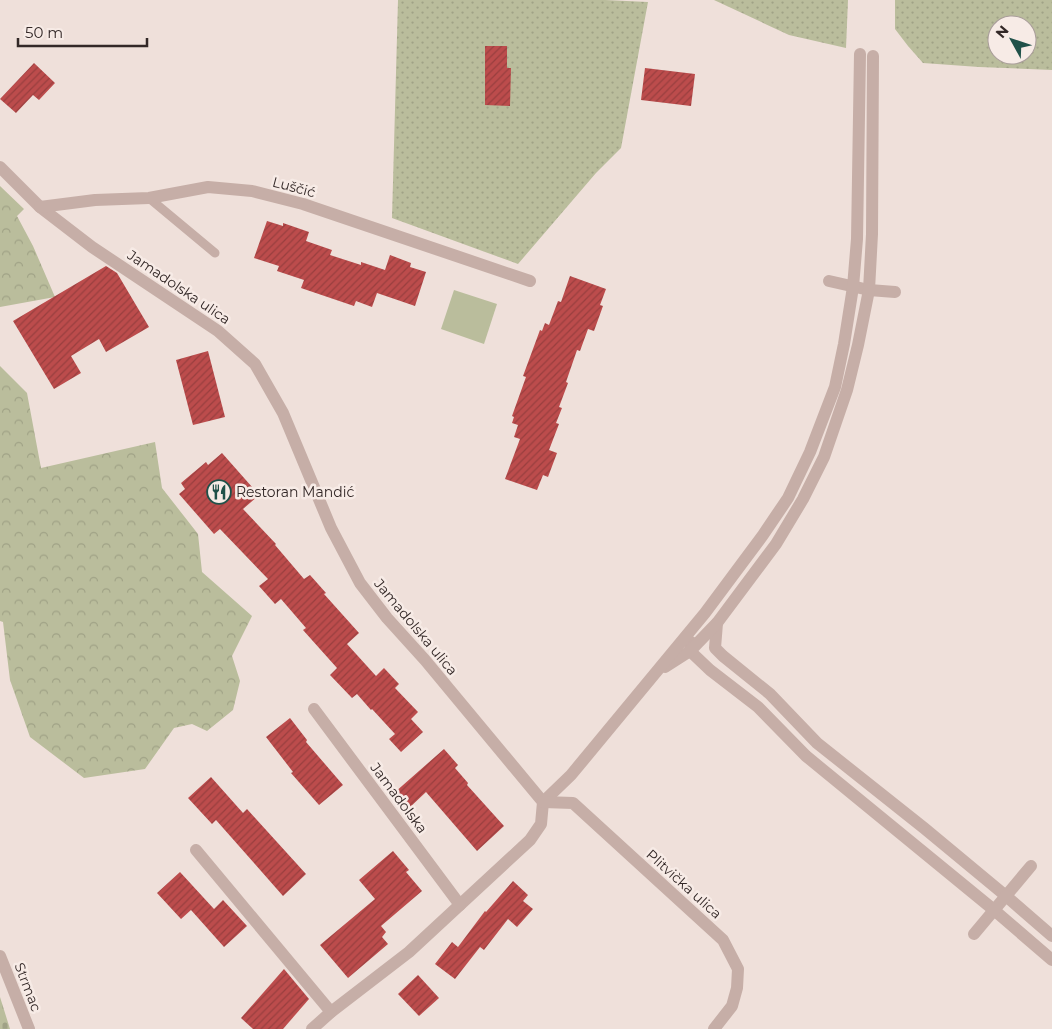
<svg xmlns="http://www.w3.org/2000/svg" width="1052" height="1029" font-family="Montserrat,sans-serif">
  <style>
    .grass { fill: url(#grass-dots); fill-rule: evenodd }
    .forest { fill: url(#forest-crowns) }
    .cemetery { fill: url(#cemetery-stones) }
    .park { fill: #babd9c }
    .building { fill: url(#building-hatch) }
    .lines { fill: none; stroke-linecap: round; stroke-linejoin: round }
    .service { stroke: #c6aea7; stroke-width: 9 }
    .minor { stroke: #c6aea7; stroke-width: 12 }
    .labels { text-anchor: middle; stroke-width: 5; stroke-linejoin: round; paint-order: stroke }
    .street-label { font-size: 14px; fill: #332827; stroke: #f7ebe6 }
    .poi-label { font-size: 14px; fill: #332827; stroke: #f7ebe6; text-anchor: start }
  </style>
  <defs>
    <pattern id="grass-dots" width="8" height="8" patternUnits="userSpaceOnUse" patternTransform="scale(1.25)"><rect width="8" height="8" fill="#babd9c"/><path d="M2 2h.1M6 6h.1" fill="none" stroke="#a0a286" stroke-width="1.8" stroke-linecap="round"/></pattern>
    <pattern id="forest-crowns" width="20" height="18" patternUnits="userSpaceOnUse" patternTransform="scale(1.25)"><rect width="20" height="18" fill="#babd9c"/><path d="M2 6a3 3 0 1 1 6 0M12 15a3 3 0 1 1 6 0" fill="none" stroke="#a0a286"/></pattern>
    <pattern id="cemetery-stones" width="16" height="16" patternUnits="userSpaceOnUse" patternTransform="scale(1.25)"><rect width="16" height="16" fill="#babd9c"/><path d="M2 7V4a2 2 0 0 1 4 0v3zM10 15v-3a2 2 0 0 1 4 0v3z" fill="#a0a286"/></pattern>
    <pattern id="building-hatch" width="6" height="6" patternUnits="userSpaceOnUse" patternTransform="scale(1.25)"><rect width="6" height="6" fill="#bc4c4c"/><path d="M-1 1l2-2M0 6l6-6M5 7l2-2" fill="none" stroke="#993f3f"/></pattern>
  </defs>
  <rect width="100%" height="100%" fill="#efe0da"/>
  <g class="grass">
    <polygon points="398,0 605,0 648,2 621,148 596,173 518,264 392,218"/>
    <polygon points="714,0 848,0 846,48 789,35"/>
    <path d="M895,0H1052V70L979,67L923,63L908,46L895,29ZM997,25H1027V55H997Z"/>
  </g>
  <g class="forest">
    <polygon points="0,186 24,209 17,216 33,246 55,297 0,307"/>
    <polygon points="0,366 27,393 41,468 155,442 162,488 198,534 202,572 252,616 232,656 240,681 233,710 207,731 192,724 174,728 145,769 84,778 30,737 10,680 3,622 0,621"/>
  </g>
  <polygon class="cemetery" points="0,997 10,1029 0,1029"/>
  <polygon class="park" points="454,290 497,304 484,344 441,329"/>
  <g class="building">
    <polygon points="485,46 507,46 507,68 511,68 510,106 485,105"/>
    <polygon points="34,63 55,83 39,100 33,95 16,113 0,99"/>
    <polygon points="645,68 695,74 691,106 641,100"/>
    <polygon points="267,221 283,226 283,223 309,232 306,241 332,250 330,255 361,265 361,262 385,270 390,255 411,263 410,267 426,272 415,306 377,293 372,307 356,301 354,306 301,288 304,280 277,271 279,266 254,258"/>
    <polygon points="106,266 117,273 149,327 106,352 99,339 71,356 81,373 54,389 13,321"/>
    <polygon points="570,276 606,289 600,305 603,306 594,331 588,329 580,351 577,350 566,382 568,383 559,407 562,408 556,423 559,424 549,450 557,453 548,477 543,475 537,490 505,479 520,439 514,437 518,425 512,423 514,417 512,416 526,377 523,376 540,330 542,331 545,323 549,325 558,301 561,302"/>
    <polygon points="208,351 225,417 193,425 176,360"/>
    <polygon points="222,453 259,495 243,509 276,544 275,545 304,579 310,575 326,593 324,594 359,633 347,644 376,676 384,668 399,684 395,688 418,712 411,719 423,732 401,752 389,739 395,734 372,709 371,710 357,694 352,698 330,675 337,668 303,630 306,628 281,599 275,604 259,586 268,579 220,529 214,534 179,494 185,489 181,483 206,462 208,465"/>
    <polygon points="290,718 307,740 306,742 343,785 319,805 291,773 293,772 266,737"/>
    <polygon points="444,749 458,765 455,768 468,783 467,785 504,826 477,851 426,792 408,809 394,793"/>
    <polygon points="211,777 243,813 247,809 306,874 283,896 216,820 212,824 188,798"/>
    <polygon points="393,851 409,870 406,872 422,891 381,926 386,932 382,937 388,944 348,978 320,945 375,899 359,880"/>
    <polygon points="180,872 214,909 223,900 247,926 224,947 191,910 181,919 157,893"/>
    <polygon points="513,881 528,895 523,901 533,909 517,927 508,919 484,950 480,947 455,979 435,964 452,942 458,947 485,911 486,912"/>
    <polygon points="284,969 309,999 283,1029 253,1029 241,1018"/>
    <polygon points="418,975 439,998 419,1016 398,994"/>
  </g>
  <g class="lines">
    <polyline class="service" points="149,198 215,253"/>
    <g class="minor">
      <polyline points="0,167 40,207 92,247 218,331 255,364 283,413 331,528 360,583 387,618 425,660 543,802 541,824 530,840 409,952 331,1012 312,1029"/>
      <polyline points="40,207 95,200 149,198 208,187 252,191 303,204 530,281"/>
      <polyline points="829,281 869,290 895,292"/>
      <polyline points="717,623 715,648 723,656 770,694 817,743 924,828 1006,896 1052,936"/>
      <polyline points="691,642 690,651 710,670 758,707 806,756 994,910 1052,960"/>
      <polyline points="665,667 690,651 717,623 776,544 803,499 824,457 847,390 858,345 869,290 872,234 873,56"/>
      <polyline points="314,709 460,905"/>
      <polyline points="543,802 571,775 705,613 763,535 788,498 810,452 835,387 844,344 853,287 857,239 860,54"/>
      <polyline points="543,802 573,803 723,940 738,969 737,988 732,1006 714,1029"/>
      <polyline points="196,850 331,1012"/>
      <polyline points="974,934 1031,866"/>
      <polyline points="0,956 29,1029"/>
    </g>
  </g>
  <defs>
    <g id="restaurant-ring" transform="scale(1.25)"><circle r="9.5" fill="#f7ebe6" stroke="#205149" stroke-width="1.5"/><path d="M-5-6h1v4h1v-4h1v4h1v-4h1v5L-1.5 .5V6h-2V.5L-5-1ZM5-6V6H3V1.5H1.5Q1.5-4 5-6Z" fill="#205149"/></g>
  </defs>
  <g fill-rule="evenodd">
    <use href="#restaurant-ring" x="219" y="492"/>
  </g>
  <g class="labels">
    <g class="street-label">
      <text transform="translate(294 187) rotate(15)" y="5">Luščić</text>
      <text transform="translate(179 287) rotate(34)" y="5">Jamadolska ulica</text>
      <text transform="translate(416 627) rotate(50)" y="5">Jamadolska ulica</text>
      <text transform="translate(399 798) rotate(53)" y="5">Jamadolska</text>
      <text transform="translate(684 884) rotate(42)" y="5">Plitvička ulica</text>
      <text transform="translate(28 987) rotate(69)" y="5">Strmac</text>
    </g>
    <g class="poi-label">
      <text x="236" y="497">Restoran Mandić</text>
    </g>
  </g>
  <g transform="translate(1012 40) rotate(310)"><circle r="24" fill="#f7ebe6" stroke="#a99d9a"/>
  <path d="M0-4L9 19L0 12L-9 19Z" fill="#205149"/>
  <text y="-8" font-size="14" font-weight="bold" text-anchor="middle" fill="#332827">N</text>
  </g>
  <path d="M18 38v8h129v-8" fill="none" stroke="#332827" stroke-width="2.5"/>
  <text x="25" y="38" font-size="15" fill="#332827" stroke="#f7ebe6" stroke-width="4" paint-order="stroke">50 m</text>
</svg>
